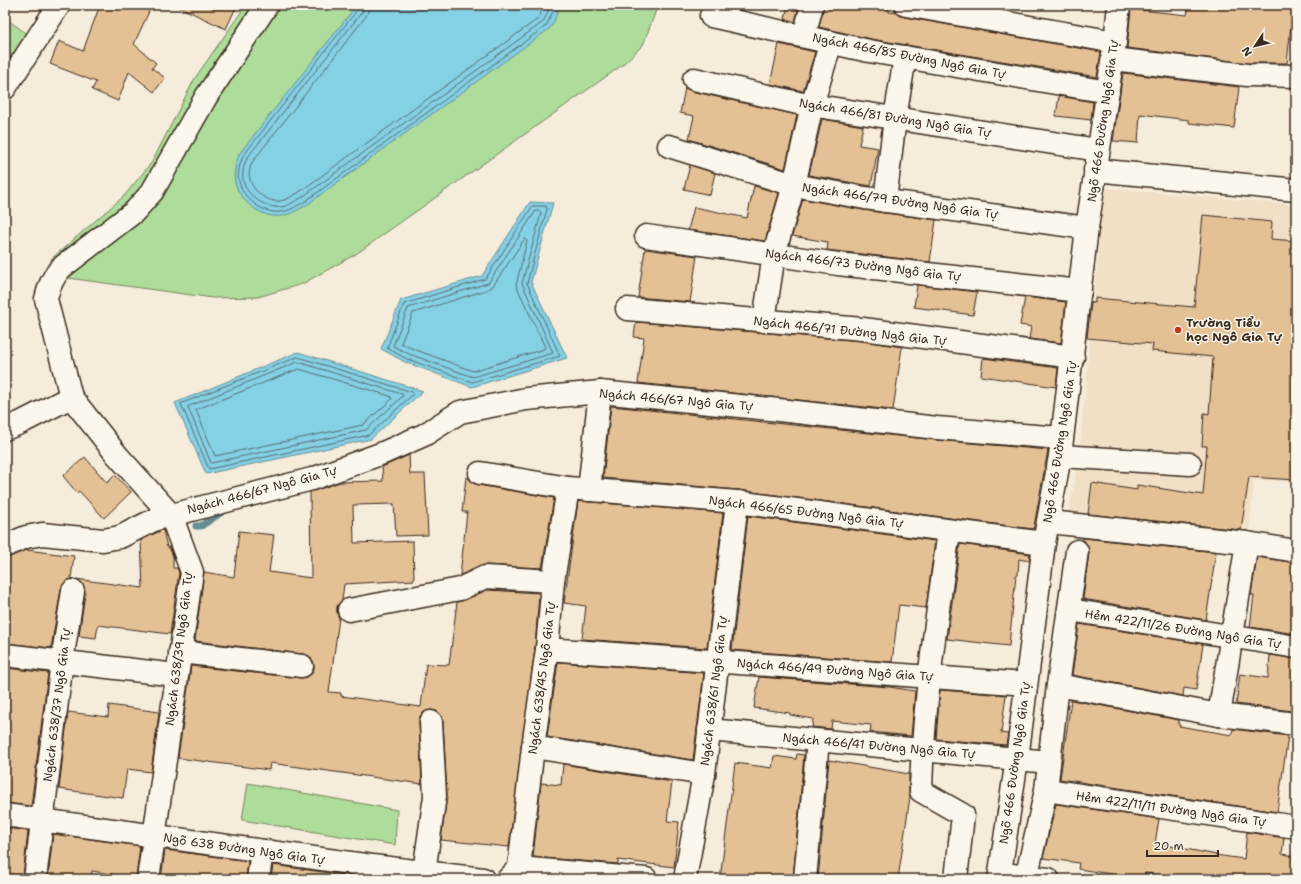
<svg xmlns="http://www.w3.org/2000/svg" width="1301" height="884" font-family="'Shantell Sans',sans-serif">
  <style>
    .built { fill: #f1dfc6 }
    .green { fill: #aedc9b; stroke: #74835c }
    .water { fill: #84d0e5; stroke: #678e95 }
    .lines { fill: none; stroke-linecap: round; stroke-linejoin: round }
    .shore { stroke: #586c6e; stroke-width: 1 }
    .stream { stroke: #678e95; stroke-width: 7 }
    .building { fill: #e4c095; stroke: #3b2a1e }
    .minor-casing { stroke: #3b2a1e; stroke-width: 25 }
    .minor { stroke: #fbf7ec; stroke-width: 22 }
    .poi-dot { fill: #c8321e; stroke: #fbf7ec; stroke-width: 1.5 }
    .labels { text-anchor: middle; stroke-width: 3; stroke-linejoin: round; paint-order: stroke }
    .street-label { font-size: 12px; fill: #3b2a1e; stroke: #fbf7ec }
    .poi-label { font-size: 12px; font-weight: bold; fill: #3b2a1e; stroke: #fbf7ec; text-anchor: start }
  </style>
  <rect width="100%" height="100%" fill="#f6ecdb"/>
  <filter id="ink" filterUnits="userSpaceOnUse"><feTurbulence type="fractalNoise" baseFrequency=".025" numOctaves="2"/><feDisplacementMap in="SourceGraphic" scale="8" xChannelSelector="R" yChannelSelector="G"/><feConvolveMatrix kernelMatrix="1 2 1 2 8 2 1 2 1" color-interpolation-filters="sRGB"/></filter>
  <g filter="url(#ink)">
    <polygon class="built" points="1104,188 1296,205 1296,482 1254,480 1248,543 1068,517 1079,456"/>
    <g class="green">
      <polygon points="246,5 658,5 643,45 621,66 356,254 302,284 258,297 213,298 68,278 51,259 124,196 152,162 195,78"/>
      <polygon points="5,18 30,36 5,73"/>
      <polygon points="248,783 397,810 395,845 242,820"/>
    </g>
    <g class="water">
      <path d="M357,5H560L553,24L549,29L305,206C298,210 291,214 282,216C262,219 239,201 235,182C233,173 236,163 239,154Z"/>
      <polygon points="530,202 553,203 531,282 567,358 472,387 405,362 381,349 401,300 482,276"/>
      <polygon points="298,352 423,391 371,439 206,474 175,403"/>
    </g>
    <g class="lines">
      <g class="shore">
        <path d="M359,5L358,9L243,156C240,164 237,172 239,181C242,198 263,214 280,212C288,212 296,206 303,203L546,26L556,5"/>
        <path d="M364,5L362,12L247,158C244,165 242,172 243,180C246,195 265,209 281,207C288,206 294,202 301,198L543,22L551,5"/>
        <path d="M370,5L367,15L253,161C250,166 248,173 250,179C252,191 268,203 280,201C287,200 292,196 298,193L539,18L544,5"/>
        <polygon points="533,206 546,206 547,209 527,283 560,356 472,382 407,359 387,348 404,304 485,279"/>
        <polygon points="536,211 540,211 541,214 522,283 553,353 473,377 409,354 393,346 408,308 488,283"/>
        <polygon points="525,239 527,241 516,285 545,347 544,349 473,371 411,348 401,343 413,313 486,290 492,287"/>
        <polygon points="298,357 412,392 413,394 369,435 209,469 181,404"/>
        <polygon points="298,362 402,394 403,396 366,430 211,463 188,407"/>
        <polygon points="299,369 390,396 392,399 363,425 215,456 196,410"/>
      </g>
      <polyline class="stream" points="196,526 201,526 225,510"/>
    </g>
    <g class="building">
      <polygon points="100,5 152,5 134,44 156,63 152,68 165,78 154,92 129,72 118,101 92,90 96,82 50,64 59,41 83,51"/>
      <polygon points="175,5 237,5 226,29"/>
      <polygon points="788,5 799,5 795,22 785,19"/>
      <polygon points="824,5 872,5 889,9 889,12 897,13 904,17 1101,52 1097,77 871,39 819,27"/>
      <polygon points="1189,5 1279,5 1293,7 1287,63 1248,63 1127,48 1131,9 1187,15"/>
      <polygon points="779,44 815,52 803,91 770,84"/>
      <polygon points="1123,73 1239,87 1234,128 1189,123 1189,120 1140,114 1138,143 1113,141"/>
      <polygon points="685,88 691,91 797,115 785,169 689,139 694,116 680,113"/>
      <polygon points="1059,96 1093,102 1091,120 1056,116"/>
      <polygon points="822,119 863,126 859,145 878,148 871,186 809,175"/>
      <polygon points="690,165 715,173 710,195 684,189"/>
      <polygon points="754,186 779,193 765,241 688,230 694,207 747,218"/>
      <polygon points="803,199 863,210 936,220 930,262 827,250 828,242 792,236"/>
      <polygon points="1203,215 1272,222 1271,239 1296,241 1296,412 1294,444 1296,444 1296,480 1249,477 1241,530 1088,514 1092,483 1137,490 1137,485 1203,495 1207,446 1202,446 1204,413 1209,414 1213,357 1152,351 1153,344 1087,338 1091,302 1095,303 1095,298 1194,307"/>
      <polygon points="645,249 697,256 690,302 638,297"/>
      <polygon points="917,285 977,292 973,315 914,307"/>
      <polygon points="1025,297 1066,302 1061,343 1029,339 1031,327 1020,325"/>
      <polygon points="636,322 862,341 902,347 893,410 638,383 644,338 634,337"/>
      <polygon points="983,358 1058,368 1056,387 981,376"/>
      <polygon points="611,406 936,440 1048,450 1034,526 1033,529 738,490 603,478"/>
      <polygon points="409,455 410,474 425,474 428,535 396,536 394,504 353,505 354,543 413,541 414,580 344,584 342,600 337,606 337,613 339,618 329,692 341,693 341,696 421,707 426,664 449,665 457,602 465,600 487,590 539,593 535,648 509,847 441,840 447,795 443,721 441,715 436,711 430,710 424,712 420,716 419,722 422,784 270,763 269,770 178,758 191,666 301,678 307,677 312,673 314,668 313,661 309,656 303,654 195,641 204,572 234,577 239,531 274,535 269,572 311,578 310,492 340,482 383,481 382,467"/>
      <polygon points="85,457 107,483 115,475 131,492 104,518 79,491 77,493 63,476"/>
      <polygon points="466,477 478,485 554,498 542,568 485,565 460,575 467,512 462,512"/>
      <polygon points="578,501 723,513 707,648 582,639 586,606 564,603"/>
      <polygon points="748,516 935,541 926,608 899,605 892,662 732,650"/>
      <polygon points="162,530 163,530 167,547 169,547 173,556 173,568 177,568 179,573 170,634 98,625 96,638 79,636 85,593 84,586 81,582 76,579 143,588 141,540"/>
      <polygon points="1083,538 1216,552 1206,620 1083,599 1089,553 1088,546 1082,540"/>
      <polygon points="960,544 1030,554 1029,561 1019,559 1018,575 1016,575 1009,646 947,639"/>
      <polygon points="27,550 74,556 71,578 74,579 68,580 64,583 61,589 51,648 5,643 5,558"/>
      <polygon points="1257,557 1296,563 1296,634 1250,627 1254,595 1251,595"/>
      <polygon points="1079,624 1203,644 1196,690 1184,688 1183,696 1072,675"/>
      <polygon points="1270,655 1296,659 1296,679 1292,711 1236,704 1240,674 1268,678"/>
      <polygon points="558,662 704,673 693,760 547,737"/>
      <polygon points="5,668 48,673 31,806 5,803"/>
      <polygon points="759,677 889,687 915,691 911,736 870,732 871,725 832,721 831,729 812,727 813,719 790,715 790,713 754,708"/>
      <polygon points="940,690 1006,695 1001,733 1008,734 1006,745 936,739"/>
      <polygon points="1071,700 1179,720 1179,726 1232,735 1233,729 1288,736 1277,812 1060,779"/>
      <polygon points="109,705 159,712 151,772 127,769 123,798 59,789 68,712 108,717"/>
      <polygon points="797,754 804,755 793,879 720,879 735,763 772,768 774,756 796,759"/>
      <polygon points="829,760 909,774 909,791 910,797 898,879 818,879"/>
      <polygon points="563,764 672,782 667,821 679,822 674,867 618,860 618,864 533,857 541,783 561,785"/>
      <polygon points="1056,804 1159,819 1155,843 1222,856 1244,859 1247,832 1284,838 1282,854 1296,856 1296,879 1187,879 1145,873 1144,879 1078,869 1079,863 1043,858"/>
      <polygon points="5,828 28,831 23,876 5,873"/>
      <polygon points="53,834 140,846 136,878 92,871 91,879 48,879"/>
      <polygon points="165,850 248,861 246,879 161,879"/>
      <polygon points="273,865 351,876 350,879 271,879"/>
    </g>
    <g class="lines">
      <g class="minor-casing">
        <g id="minor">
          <polyline points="906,5 1115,42"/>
          <polyline points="711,16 869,51 1108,92"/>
          <polyline points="804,36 812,5"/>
          <polyline points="1113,59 1247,75 1296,76"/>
          <polyline points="694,79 798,103 1098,150"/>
          <polyline points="5,88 59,5"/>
          <polyline points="669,146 794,185 865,198 1087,228"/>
          <polyline points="1095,170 1296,190"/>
          <polyline points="885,201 895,118 905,57"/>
          <polyline points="646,236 838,264 1080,291"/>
          <polyline points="627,309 863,329 1073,357"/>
          <polyline points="764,321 774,254 794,185 812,105 831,42"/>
          <polyline points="5,429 20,423 71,397"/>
          <polyline points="1060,456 1190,464"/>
          <polyline points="480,473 568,488 737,502 1044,543"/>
          <polyline points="589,490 600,392"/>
          <polyline points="1049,522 1247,543 1296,551"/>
          <path d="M949,531C937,617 923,704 921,791L963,815L956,879"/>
          <polyline points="5,546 26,537 42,534 103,540 120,537 156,519 312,479 383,453 424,435 460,412 526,399 600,392 770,409 937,428 1061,438"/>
          <polyline points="349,610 460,589 485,577 553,581"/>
          <polyline points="1070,610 1296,647"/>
          <polyline points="547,649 1026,684"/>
          <polyline points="180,652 302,666"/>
          <polyline points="5,655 176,675"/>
          <polyline points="1058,685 1219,715 1296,724"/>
          <polyline points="1219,715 1247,543"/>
          <polyline points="709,730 1049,762"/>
          <polyline points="533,747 704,774"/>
          <polyline points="1046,790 1296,827"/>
          <polyline points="5,815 372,866 483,879"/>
          <polyline points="519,868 533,747 547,649 553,581 568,488"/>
          <polyline points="424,872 435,796 431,722"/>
          <polyline points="1012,875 1048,879"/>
          <polyline points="35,879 62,661 73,591"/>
          <path d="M148,879L192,572L171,515L117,455L71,397L46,299C49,287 52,278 61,268L134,212L152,192L206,97L267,5"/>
          <polyline points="258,879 262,851"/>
          <polyline points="508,879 519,868 646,879"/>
          <polyline points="685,879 704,774 737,502"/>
          <polyline points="805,879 818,741"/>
          <polyline points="999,879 1017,759 1044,543 1060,456 1087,228 1115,42 1119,5"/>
          <polyline points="1026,879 1046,790 1058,685 1077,551"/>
        </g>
      </g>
      <use href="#minor" class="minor"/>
    </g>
  </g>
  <circle class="poi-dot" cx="1178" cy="330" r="4"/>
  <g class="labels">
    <g class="street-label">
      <text transform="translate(909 56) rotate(11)" y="4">Ngách 466/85 Đường Ngô Gia Tự</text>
      <text transform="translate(895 118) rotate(9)" y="4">Ngách 466/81 Đường Ngô Gia Tự</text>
      <text transform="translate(1103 121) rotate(-82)" y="4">Ngõ 466 Đường Ngô Gia Tự</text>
      <text transform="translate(900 201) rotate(8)" y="4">Ngách 466/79 Đường Ngô Gia Tự</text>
      <text transform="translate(863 265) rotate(7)" y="4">Ngách 466/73 Đường Ngô Gia Tự</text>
      <text transform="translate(850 331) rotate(6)" y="4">Ngách 466/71 Đường Ngô Gia Tự</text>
      <text transform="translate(676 400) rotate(5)" y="4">Ngách 466/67 Ngô Gia Tự</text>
      <text transform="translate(1060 442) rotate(-81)" y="4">Ngõ 466 Đường Ngô Gia Tự</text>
      <text transform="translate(262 490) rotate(-15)" y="4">Ngách 466/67 Ngô Gia Tự</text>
      <text transform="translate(806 512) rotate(7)" y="4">Ngách 466/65 Đường Ngô Gia Tự</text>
      <text transform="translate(1183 629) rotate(9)" y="4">Hẻm 422/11/26 Đường Ngô Gia Tự</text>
      <text transform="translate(179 649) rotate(-83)" y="4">Ngách 638/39 Ngô Gia Tự</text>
      <text transform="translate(835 670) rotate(4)" y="4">Ngách 466/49 Đường Ngô Gia Tự</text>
      <text transform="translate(542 678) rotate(-83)" y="4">Ngách 638/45 Ngô Gia Tự</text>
      <text transform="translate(714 691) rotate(-83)" y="4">Ngách 638/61 Ngô Gia Tự</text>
      <text transform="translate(57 705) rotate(-83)" y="4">Ngách 638/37 Ngô Gia Tự</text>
      <text transform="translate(879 746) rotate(5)" y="4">Ngách 466/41 Đường Ngô Gia Tự</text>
      <text transform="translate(1015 763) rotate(-82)" y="4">Ngõ 466 Đường Ngô Gia Tự</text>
      <text transform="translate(1171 809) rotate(8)" y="4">Hẻm 422/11/11 Đường Ngô Gia Tự</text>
      <text transform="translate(244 849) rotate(8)" y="4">Ngõ 638 Đường Ngô Gia Tự</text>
    </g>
    <g class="poi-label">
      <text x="1186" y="327">Trường Tiểu<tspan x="1186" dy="14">học Ngô Gia Tự</tspan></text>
    </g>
  </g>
  <rect width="1301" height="884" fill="none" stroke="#fbf7ec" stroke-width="20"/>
  <rect x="10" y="10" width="1281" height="864" fill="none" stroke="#3b2a1e" stroke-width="1.5" filter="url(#ink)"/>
  <g transform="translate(1255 46) rotate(235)" stroke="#fbf7ec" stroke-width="3" paint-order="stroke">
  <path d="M0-3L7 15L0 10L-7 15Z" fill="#3b2a1e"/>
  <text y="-6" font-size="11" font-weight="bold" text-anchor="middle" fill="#3b2a1e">N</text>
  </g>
  <path d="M1147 850v6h71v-6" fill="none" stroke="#3b2a1e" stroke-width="2"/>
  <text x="1153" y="850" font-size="12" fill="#3b2a1e" stroke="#fbf7ec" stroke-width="3" paint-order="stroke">20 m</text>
</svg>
